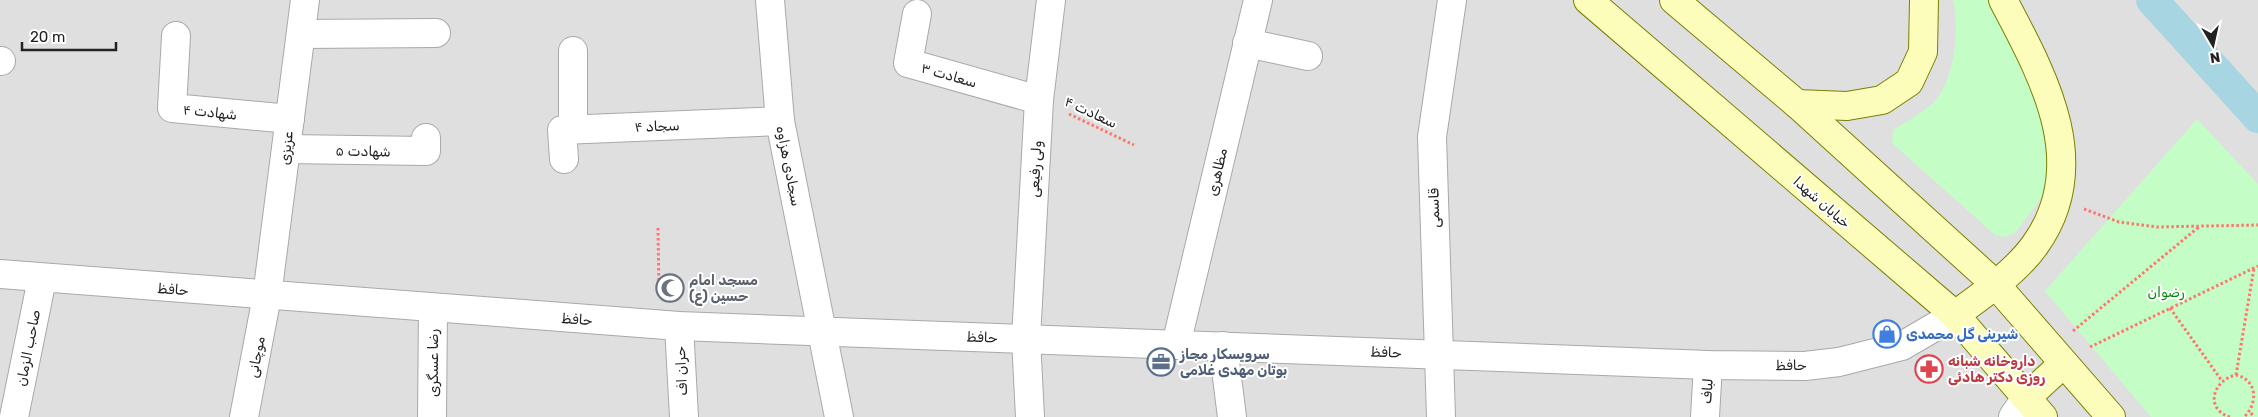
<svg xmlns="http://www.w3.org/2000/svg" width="2258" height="417" font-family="Rubik,'Noto Sans Arabic',sans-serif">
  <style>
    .residential { fill: #e0dfdf }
    .park { fill: #c5fdc7 }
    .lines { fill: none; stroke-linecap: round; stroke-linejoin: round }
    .canal { stroke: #a7d6e2; stroke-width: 32 }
    .minor-casing { stroke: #a9a9a9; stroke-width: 30 }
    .tertiary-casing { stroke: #a9a9a9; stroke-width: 30 }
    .secondary-casing { stroke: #788100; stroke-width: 30 }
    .path { stroke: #ff766c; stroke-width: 3; stroke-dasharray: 2.5 2.5; stroke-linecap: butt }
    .minor { stroke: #fff; stroke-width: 28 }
    .tertiary { stroke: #fff; stroke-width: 28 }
    .secondary { stroke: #fcfdbb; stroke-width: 28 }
    .labels { text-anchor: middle; stroke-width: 4; stroke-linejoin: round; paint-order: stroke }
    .street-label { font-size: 14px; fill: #222; stroke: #fff }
    .worship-label { font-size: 14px; font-weight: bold; fill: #5b616d; stroke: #fff; text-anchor: start }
    .park-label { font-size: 14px; fill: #068a0c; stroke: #fff }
    .shop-label { font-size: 14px; font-weight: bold; fill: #366cbe; stroke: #fff; text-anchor: start }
    .service-label { font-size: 14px; font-weight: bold; fill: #4e5e75; stroke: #fff; text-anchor: start }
    .health-label { font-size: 14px; font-weight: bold; fill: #be3a42; stroke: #fff; text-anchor: start }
  </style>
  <rect width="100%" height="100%" fill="#f2eee8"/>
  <rect class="residential" x="0" y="0" width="2258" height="417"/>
  <g class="park">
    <path d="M1953,0H1993L2047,94L2052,179L2039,201L2016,232L2005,237L1995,235L1892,143L1893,130C1906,122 1920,114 1932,104C1955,82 1960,29 1953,0Z"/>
    <polygon points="2197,119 2258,184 2258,417 2151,417 2045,291"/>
  </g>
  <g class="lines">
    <polyline class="canal" points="2152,0 2258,117"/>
    <g class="minor-casing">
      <g id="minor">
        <polyline points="770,0 780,121 839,417"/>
        <polyline points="917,14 908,63 1039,100"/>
        <polyline points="301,34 436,33"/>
        <polyline points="176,36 172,108 290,119"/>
        <polyline points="1247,43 1308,56"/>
        <polyline points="573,51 573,129"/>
        <polyline points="0,61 1,61"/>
        <polyline points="286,149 426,151 426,138"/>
        <polyline points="564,159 562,130 780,121"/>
        <polyline points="679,326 684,417"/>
        <polyline points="1176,345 1258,0"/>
        <polyline points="1223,346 1232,417"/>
        <polyline points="14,417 42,279"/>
        <polyline points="244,417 267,296 305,0"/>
        <polyline points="432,417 433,308"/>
        <polyline points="1030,417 1026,339 1039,100 1051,0"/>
        <polyline points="1441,417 1432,137 1452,0"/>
        <polyline points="1705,417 1708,365"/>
        <polyline points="2013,417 2026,398"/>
      </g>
    </g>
    <g class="tertiary-casing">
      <polyline id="tertiary" points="0,274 679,326 1708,365 1805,366 1839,362 1902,346 1955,315"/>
    </g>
    <g class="secondary-casing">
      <g id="secondary">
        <polyline points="1588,0 1955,315 2043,417"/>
        <polyline points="1674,0 1797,104 1996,285 2111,417"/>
        <polyline points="1797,104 1847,106 1882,100 1909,82 1923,52 1924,0"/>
        <path d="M1955,315C1981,296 2016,272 2035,245C2093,164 2043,76 2003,0"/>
        <polyline points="2026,398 2063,364"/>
      </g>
    </g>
    <g class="path">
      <polyline points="1069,114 1134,145"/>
      <polyline points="2084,209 2119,222 2157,227 2258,225"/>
      <polyline points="658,228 659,294"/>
      <polyline points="2170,308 2222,381"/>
      <polyline points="2073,331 2200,226"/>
      <polyline points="2090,347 2258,266"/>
      <polyline points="2236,375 2254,268"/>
      <polyline points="2251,413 2254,417"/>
      <path d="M2230,417C2204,409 2213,380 2236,375C2258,380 2258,404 2244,417"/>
    </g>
    <use href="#minor" class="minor"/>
    <use href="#tertiary" class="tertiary"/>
    <use href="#secondary" class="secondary"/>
  </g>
  <defs>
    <g id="mosque-ring" transform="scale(1.4375)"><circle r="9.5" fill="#fff" stroke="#6b7280" stroke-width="1.5"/><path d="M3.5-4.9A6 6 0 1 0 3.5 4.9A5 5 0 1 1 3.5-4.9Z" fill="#6b7280"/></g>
    <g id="shop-ring" transform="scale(1.4375)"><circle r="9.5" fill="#fff" stroke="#3f7fe0" stroke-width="1.5"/><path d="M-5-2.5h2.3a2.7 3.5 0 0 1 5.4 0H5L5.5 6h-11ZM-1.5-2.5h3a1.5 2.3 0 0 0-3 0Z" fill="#3f7fe0"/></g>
    <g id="office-ring" transform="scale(1.4375)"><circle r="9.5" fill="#fff" stroke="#5c6f8a" stroke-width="1.5"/><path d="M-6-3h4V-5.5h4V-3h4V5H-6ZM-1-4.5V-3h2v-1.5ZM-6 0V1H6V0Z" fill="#5c6f8a"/></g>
    <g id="pharmacy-ring" transform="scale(1.4375)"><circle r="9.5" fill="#fff" stroke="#e0444e" stroke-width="1.5"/><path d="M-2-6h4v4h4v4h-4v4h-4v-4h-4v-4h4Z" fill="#e0444e"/></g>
  </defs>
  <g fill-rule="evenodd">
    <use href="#mosque-ring" x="670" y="288"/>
    <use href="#shop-ring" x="1887" y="334"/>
    <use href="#office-ring" x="1161" y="362"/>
    <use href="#pharmacy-ring" x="1929" y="369"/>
  </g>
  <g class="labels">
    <g class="street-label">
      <text transform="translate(949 75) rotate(16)" y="5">سعادت ۳</text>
      <text transform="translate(210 112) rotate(6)" y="5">شهادت ۴</text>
      <text transform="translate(1091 112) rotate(25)" y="5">سعادت ۴</text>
      <text transform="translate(657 126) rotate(-2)" y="5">سجاد ۴</text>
      <text transform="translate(286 148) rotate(-83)" y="5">عزیزی</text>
      <text transform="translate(363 151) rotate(1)" y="5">شهادت ۵</text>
      <text transform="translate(789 166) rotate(79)" y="5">سجادی هزاوه</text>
      <text transform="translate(1035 169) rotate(-87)" y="5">ولی رفیعی</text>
      <text transform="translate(1217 172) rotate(-77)" y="5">مظاهری</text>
      <text transform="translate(1822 202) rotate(41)" y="5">خیابان شهدا</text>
      <text transform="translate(1434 208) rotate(-92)" y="5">قاسمی</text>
      <text transform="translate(173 289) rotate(4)" y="5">حافظ</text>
      <text transform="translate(577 319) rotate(4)" y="5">حافظ</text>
      <text transform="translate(982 337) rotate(2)" y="5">حافظ</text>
      <text transform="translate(28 348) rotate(-79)" y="5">صاحب الزمان</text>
      <text transform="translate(1386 352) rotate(2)" y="5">حافظ</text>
      <text transform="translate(256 357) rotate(-79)" y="5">موچانی</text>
      <text transform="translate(433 363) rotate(-90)" y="5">رضا عسگری</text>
      <text transform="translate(1791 365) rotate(-1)" y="5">حافظ</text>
      <text transform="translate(681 371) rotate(-93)" y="5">حران اف</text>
      <text transform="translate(1707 391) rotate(-86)" y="5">لباف</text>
    </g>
    <g class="worship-label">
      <text x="689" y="285">مسجد امام<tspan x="689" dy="16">حسین (ع)</tspan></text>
    </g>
    <g class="park-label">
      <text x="2166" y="297">رضوان</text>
    </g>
    <g class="shop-label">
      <text x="1906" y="339">شیرینی گل محمدی</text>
    </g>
    <g class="service-label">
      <text x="1180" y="359">سرویسکار مجاز<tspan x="1180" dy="16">بوتان مهدی غلامی</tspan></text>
    </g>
    <g class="health-label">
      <text x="1948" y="366">داروخانه شبانه<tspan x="1948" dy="16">روزی دکتر هادئی</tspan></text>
    </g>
  </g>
  <g transform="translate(2213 45) rotate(171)" stroke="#ffffff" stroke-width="4" paint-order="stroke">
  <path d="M0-4L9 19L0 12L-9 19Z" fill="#222222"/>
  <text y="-8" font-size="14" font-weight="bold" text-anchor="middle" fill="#222222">N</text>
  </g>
  <path d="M22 42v8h94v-8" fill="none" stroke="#222222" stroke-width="2.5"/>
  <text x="30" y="42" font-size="15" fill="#222222" stroke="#ffffff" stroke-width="4" paint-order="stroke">20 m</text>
</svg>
